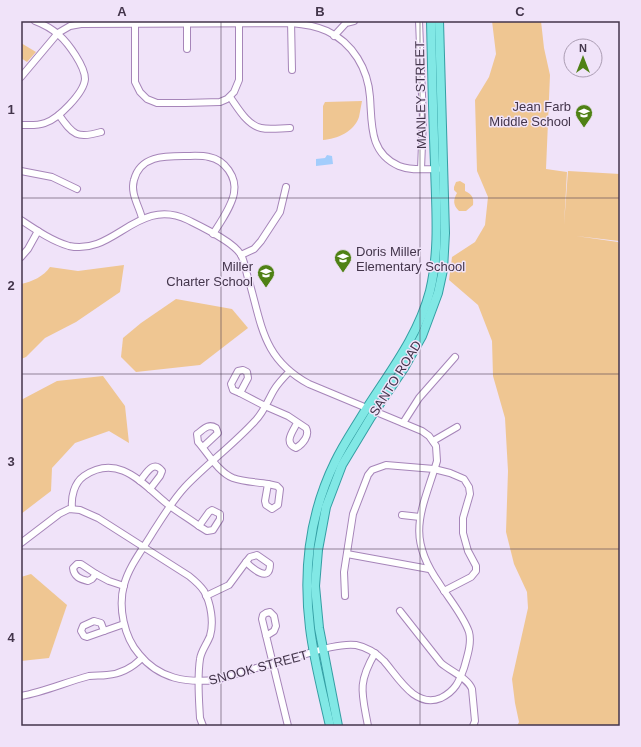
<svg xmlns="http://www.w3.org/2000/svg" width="641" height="747" font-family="Arial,sans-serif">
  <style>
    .green { fill: #efc692 }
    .water { fill: #a3cdfc }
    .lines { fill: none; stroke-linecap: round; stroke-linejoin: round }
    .minor-casing { stroke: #a685b9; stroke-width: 8 }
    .major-casing { stroke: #359fa4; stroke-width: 10 }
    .minor { stroke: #fff; stroke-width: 6 }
    .major { stroke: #81e8e5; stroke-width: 8 }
    .grid { fill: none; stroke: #43354b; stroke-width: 1; stroke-opacity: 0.55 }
    .labels { text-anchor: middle; stroke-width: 3; stroke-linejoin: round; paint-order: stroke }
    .street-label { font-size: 13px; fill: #43354b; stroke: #f0e3f9 }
    .poi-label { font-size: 13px; fill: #43354b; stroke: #f0e3f9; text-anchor: end }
    .neatline { fill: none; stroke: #43354b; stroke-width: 1.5 }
    .grid-label { font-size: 13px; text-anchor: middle; font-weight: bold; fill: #43354b }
  </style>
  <rect width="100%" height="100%" fill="#f0e3f9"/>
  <g class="green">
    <polygon points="492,21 541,21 544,48 550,75 546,169 567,172 564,225 568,171 620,174 620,244 619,241 576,236 618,242 620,246 620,726 517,726 519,722 515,703 512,679 528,608 527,592 514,564 506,532 508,471 505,418 493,376 492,341 478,305 449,280 452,257 475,242 485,225 488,197 477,171 475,100 489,77 496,54"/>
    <polygon points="21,43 36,52 27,62 21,58"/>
    <path d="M362,101C361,106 360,112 359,117C354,132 337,139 323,140V106L325,102Z"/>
    <path d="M460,181L465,184V191C472,194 474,198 473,205L466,211H459C453,205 453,200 457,193L454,190V187L456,182Z"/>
    <path d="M124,265L120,292L76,322L45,338L26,357L21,359V284C32,282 44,276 50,267L78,271Z"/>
    <polygon points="176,299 232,309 248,328 200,365 136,372 121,357 123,338 141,323"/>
    <polygon points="103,376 125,406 129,443 109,431 75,443 52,468 51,491 21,514 21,400 57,381"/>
    <polygon points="31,574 67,605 49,658 21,661 21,577"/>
  </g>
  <polygon class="water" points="327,155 332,156 333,164 316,166 316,159 325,158"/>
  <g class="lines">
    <g class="minor-casing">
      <g id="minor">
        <polyline points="135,21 135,82 140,92 147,99 157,103 185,103 220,102 227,99 234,92 239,80 239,21"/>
        <polyline points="187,21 187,49"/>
        <polyline points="291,21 292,70"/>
        <polyline points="419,21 423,119 421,169"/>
        <polyline points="334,36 346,23 354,21"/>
        <path d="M21,77L58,33L70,26L81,24L291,23C303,24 316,26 327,31C353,43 368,69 370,97C372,124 369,153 399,166C411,171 425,169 438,169"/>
        <path d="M230,97C238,108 247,125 261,128C270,130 281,128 290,128"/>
        <path d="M59,115C73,135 77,139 101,132"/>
        <path d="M21,125C29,125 37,126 45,123C58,119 84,93 85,79C85,66 68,43 59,35C52,29 43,24 35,21"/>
        <polyline points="21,171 52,177 77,189"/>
        <path d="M142,218C139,206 130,193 134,180C140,156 164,156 184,156C192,156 201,155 209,157C225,160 237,177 234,193C232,206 220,223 213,234"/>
        <path d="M21,220C36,230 52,241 69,246C115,256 137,196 188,220C202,227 234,242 241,255C245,262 246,273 249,281C262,326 263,359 309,384L422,431L429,436L436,446L437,461C422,511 405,535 439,583C449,599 463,615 469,632C472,643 467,657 464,668C459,682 455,691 441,698C415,709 398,677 384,661C377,654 366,647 356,645C340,643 318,650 303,655C273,663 245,671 216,680C186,683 159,679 139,654C124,637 118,607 124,585C129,566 143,549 153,532C163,517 172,501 185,487C207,464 233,445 255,421C264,412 268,400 274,390C278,383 284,377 290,371"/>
        <polyline points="241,255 254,249 261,241 280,212 286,187"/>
        <polyline points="21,257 28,249 38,231"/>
        <polygon points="243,370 247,372 248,378 240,393 233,390 231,384 238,371"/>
        <path d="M240,393L265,406L288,416L306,428C310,435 303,444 296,448C283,443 293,431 297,423"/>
        <polyline points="403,423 419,398 455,357"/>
        <polyline points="433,441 457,427"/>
        <path d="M203,447L218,433L216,428C208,423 204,429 197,434L198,442C208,453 218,472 233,478C244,482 257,482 268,484"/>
        <path d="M140,481C146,474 153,459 162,471L160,476L150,489"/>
        <polygon points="268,484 277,486 280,489 278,505 272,509 266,505 265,501"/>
        <path d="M72,508C71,497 74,483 84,476C118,453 142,483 166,503C176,511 188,518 199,526"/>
        <polygon points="212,510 220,514 220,519 213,530 207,531 199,526 209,512"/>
        <polyline points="402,515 420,517"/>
        <path d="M21,543L59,514L69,509L80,510L98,518L189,576C194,580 200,585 204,591C211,603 214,623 210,636C207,644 201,651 200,659C197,678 199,699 200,718L203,726"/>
        <polyline points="347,554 429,569"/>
        <path d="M257,555L270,564C270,584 252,568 246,562L250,557Z"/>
        <path d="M77,564H81L96,574L92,579L88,581C80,579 74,577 73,568Z"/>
        <polyline points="96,574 109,581 124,586"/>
        <polyline points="206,596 229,585 246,562"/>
        <polyline points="345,596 344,572 353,514 368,475 372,470 386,465 434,469 450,473 464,479 469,487 470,494 463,518 463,533 468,551 476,566 476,571 471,577 444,591"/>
        <path d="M400,611L441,663C450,671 468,678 472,689L475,721L473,726"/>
        <polygon points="94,621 101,623 104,631 87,637 84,636 81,631 83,626"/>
        <polyline points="104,631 124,624"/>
        <polyline points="266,636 274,631 276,626 274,616 270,612 266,613 263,615 262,619 288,726"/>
        <path d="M21,696C44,692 66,682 89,676C95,675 101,676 107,675C121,674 132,668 142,658"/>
        <path d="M368,726C362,693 357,684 375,653"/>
      </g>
    </g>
    <g class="major-casing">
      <g id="major">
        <path d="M330,726C323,694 314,661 310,628C303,571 310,513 335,462C343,445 354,429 363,414C388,374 418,337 430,291C440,249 436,208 435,165C433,117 432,69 431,21"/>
        <polyline points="338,726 319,628 315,586 318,550 326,507 342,465 371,417 404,368 422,336 438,293 443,270 445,233 439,21"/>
      </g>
    </g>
    <use href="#minor" class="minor"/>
    <use href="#major" class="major"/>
  </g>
  <path class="grid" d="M221,21V726M420,21V726M21,198H620M21,374H620M21,549H620"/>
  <defs>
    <g id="school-pin" transform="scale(0.9)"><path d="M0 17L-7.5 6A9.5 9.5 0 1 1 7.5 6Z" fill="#4f8115" stroke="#f0e3f9"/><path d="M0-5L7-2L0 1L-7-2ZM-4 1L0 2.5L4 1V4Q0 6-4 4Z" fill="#fff"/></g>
  </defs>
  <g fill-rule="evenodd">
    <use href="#school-pin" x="584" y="113"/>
    <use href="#school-pin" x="343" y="258"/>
    <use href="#school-pin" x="266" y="273"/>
  </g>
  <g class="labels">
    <g class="street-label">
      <text transform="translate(420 95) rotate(-91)" y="5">MANLEY STREET</text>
      <text transform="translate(395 378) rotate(-58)" y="5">SANTO ROAD</text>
      <text transform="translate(258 667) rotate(-15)" y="5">SNOOK STREET</text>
    </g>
    <g class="poi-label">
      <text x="571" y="111">Jean Farb<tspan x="571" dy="15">Middle School</tspan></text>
      <text x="356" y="256" text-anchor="start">Doris Miller<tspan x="356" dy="15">Elementary School</tspan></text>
      <text x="253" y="271">Miller<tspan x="253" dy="15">Charter School</tspan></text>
    </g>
  </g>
  <rect width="641" height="747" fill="none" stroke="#f0e3f9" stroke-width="44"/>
  <g transform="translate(583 58)"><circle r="19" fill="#f0e3f9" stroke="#ab9db3"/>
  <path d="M0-3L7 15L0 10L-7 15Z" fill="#4f8115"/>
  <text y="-6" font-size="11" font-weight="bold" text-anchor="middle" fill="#43354b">N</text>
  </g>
  <rect x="22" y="22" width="597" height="703" class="neatline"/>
  <g class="grid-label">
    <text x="122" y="16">A</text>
    <text x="320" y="16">B</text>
    <text x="520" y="16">C</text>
    <text x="11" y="114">1</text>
    <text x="11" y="290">2</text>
    <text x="11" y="466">3</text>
    <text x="11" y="642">4</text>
  </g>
</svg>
